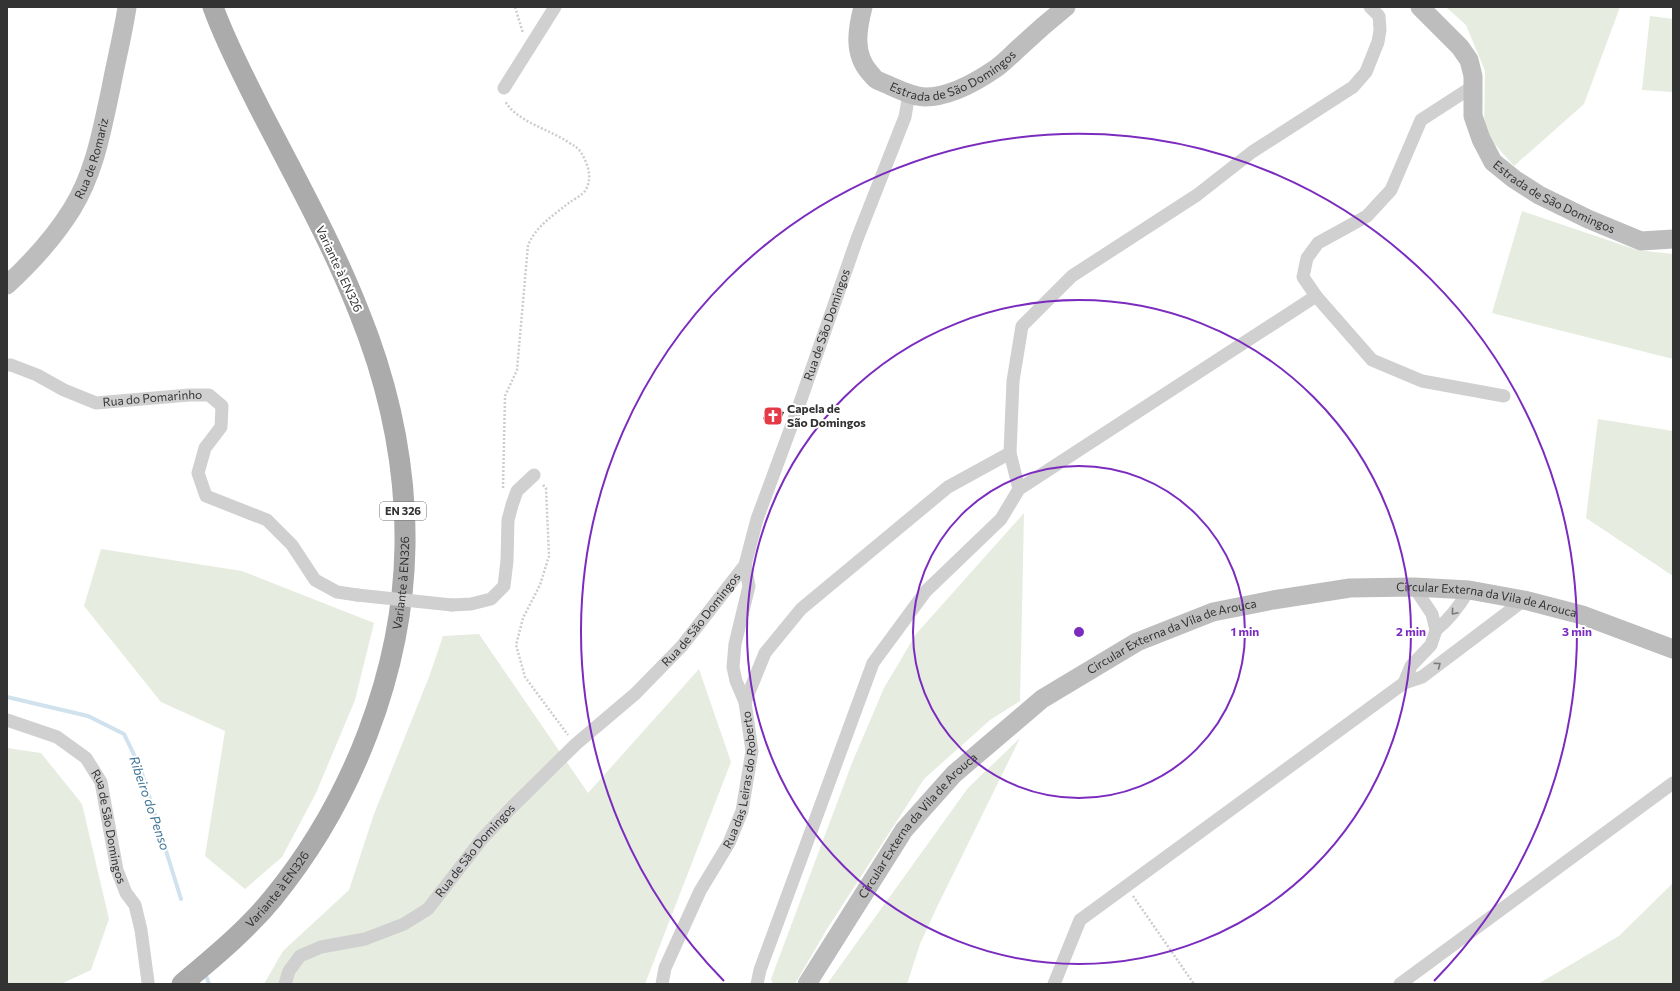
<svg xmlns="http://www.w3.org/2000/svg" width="1680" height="991" font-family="Commissioner,sans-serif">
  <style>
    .green { fill: #e6ecdf }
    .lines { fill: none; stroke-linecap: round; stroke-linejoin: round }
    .stream { stroke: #cfe2ee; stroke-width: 4 }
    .building { fill: #1a1a1a }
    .path { stroke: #cdcdcd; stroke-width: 2.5; stroke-dasharray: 2 2; stroke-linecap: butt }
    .street { stroke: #d0d0d0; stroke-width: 13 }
    .secondary { stroke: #bdbdbd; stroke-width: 19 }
    .primary { stroke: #ababab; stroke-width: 21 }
    .street-bridge { stroke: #d0d0d0; stroke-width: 13 }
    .oneway { stroke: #7a7a7a }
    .ring { fill: none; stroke: #7b2cbf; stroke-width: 2 }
    .labels { text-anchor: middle; stroke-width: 4; stroke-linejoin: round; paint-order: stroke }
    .shield { fill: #fff; stroke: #707070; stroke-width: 1 }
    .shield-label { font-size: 11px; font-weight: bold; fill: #333 }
    .street-label { font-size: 12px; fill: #333; stroke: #fff }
    .poi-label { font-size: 12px; font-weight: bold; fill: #333; stroke: #fff; text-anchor: start }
    .water-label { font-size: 13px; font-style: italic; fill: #3f7597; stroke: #fff }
    .centre { fill: #7b2cbf; stroke: #fff; stroke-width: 2 }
    .ring-label { font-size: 12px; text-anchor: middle; font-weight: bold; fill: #7b2cbf; stroke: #fff; stroke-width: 4; stroke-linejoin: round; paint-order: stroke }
  </style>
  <rect width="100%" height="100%" fill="#fff"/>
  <g class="green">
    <polygon points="1446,7 1620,7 1584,104 1514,166 1484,132 1485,71 1466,25"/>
    <polygon points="1650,16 1673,19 1673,92 1642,90"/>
    <polygon points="1522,211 1637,250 1673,254 1673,359 1492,313"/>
    <polygon points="1598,419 1673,431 1673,576 1586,518"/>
    <polygon points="1024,513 1020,701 990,720 924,779 827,929 795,984 773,984 771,979 852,763 884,688 916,634"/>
    <polygon points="101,549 242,571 374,623 355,700 316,793 282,857 245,889 205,856 225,731 161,702 84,606"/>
    <polygon points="479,634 588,793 699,669 731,762 645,984 264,984 283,951 349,890 374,814 429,677 443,636"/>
    <polygon points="1020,738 937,907 920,944 907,984 827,984 968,788"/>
    <polygon points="7,748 41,753 82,804 109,919 91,970 61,984 7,984"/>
    <polygon points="1673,883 1673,984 1538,984 1619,936"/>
  </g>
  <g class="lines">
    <g class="stream">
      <polyline points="7,697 88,716 124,734 140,767 181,899"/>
      <polyline points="207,978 209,984"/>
    </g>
  </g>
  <polygon class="building" points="767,407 784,412 779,425 763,419"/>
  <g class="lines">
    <g class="path">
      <polyline points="515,7 523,33"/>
      <polyline points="543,485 546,488 549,556 540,585 523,618 516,645 525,677 568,735"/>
      <path d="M503,488L505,396L517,370L528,245C537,225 554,215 570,202C575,199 582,195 585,191C593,178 588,165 582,154C579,148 574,146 568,142C549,129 517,122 505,101"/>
      <polyline points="1133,896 1194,984"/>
    </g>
    <g class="street">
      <polyline points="1472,87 1421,120 1391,190 1367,216 1318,243 1307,258 1303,277 1316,296 1372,360 1422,381 1504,396"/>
      <polyline points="504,88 555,7"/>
      <path id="s1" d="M7,365H11L37,375L64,390L96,403L189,395H209L222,406L221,427L205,448L198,473L206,496L267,520L292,545L315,580L337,592L357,595"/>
      <polyline points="1019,489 1316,296"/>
      <polyline points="452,605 471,604 491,599 504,586 507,561 508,520 512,505 517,491 534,475"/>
      <path d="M1436,630C1450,619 1460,605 1469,590"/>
      <polyline points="1404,683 1411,666 1431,645 1436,630 1432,614 1414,587"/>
      <polyline points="745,702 765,653 801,609 948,487 1010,453"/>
      <path id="s2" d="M7,720L57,737L86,758L101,782L117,870L126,893L135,905L141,930L148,982"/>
      <path id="s3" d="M285,984L289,971L300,956L321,947L365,939L404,924L428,909L482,839L512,807L576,744L635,694L682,646L745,565L757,519L797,411L857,239L905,117L909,94"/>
      <path id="s4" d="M662,984L665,968L700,891L729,843L742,811L752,751L745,702L736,681L733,667L735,644L749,586L745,565"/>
      <polyline points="757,984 760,970 873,663 926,591 1001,519 1019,489 1010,453 1013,381 1022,326 1072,276 1197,195 1252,152 1353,87 1366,72 1378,42 1380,30 1379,16 1370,7"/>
      <polyline points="1054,984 1080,920 1404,683 1422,677 1524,600"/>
      <polyline points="1400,984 1673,783"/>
    </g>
    <g class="secondary">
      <path id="s5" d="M863,7C857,30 853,54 870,73C873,76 875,80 879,81C894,87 909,96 925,97C949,97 976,82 995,69C1004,63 1012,54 1020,47C1035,33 1050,20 1066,7"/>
      <path id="s6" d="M1420,7L1460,47L1469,60L1473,76V116L1481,139L1493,162L1514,179L1539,195L1588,219L1641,241L1673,239"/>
      <path id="s7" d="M7,285C32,262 54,238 72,209C95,172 102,129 111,88C116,61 123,34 127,7"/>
      <path id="s8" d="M807,984L904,830L954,774L1042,699L1137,642L1213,612L1273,600L1350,588L1414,587L1469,590L1524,600L1582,615L1673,649"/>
    </g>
    <path class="primary" id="s9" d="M182,984C214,957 246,931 273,898C352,801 403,672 405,546C406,467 389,386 359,312C332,243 295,177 261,111C244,77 226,43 213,7"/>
    <polyline class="street-bridge" points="357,595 452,605"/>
  </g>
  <defs><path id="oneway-chevron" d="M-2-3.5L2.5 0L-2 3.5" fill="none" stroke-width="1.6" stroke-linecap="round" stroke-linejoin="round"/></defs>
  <g class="oneway">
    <use href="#oneway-chevron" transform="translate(1454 612) rotate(130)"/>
    <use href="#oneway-chevron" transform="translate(1438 665) rotate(-37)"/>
  </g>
  <g class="ring">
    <circle cx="1079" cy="632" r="166"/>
    <circle cx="1079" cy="632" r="332"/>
    <path d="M724 981A498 498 0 1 1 1434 981"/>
  </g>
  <defs>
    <g id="church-square" transform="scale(1)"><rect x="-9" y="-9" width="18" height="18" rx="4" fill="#e63946" stroke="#fff"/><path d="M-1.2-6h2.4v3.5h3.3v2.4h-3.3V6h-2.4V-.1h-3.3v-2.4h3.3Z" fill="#fff"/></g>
  </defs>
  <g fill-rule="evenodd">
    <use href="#church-square" x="773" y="416"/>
  </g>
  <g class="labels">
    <rect class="shield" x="380" y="502" width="46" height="18" rx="3"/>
    <g class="shield-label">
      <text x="403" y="515">EN 326</text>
    </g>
    <g class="street-label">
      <text dy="4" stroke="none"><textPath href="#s5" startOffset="163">Estrada de São Domingos</textPath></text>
      <text dy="4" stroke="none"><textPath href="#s7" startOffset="155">Rua de Romariz</textPath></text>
      <text dy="4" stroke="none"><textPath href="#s6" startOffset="250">Estrada de São Domingos</textPath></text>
      <text transform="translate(339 269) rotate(65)" y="4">Variante à EN326</text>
      <text dy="4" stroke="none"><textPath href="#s3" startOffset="893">Rua de São Domingos</textPath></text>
      <text dy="4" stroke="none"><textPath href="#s1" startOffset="154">Rua do Pomarinho</textPath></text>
      <text dy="4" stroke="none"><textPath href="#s9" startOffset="471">Variante à EN326</textPath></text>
      <text dy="4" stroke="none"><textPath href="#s8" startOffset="842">Circular Externa da Vila de Arouca</textPath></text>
      <text dy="4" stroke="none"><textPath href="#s3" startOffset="569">Rua de São Domingos</textPath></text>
      <text dy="4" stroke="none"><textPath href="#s8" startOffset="518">Circular Externa da Vila de Arouca</textPath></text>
      <text dy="4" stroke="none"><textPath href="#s4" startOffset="222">Rua das Leiras do Roberto</textPath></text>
      <text dy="4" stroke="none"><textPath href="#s2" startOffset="162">Rua de São Domingos</textPath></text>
      <text dy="4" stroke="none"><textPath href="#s8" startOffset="194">Circular Externa da Vila de Arouca</textPath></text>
      <text dy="4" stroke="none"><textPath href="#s3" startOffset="245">Rua de São Domingos</textPath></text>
      <text dy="4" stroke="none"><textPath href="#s9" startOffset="135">Variante à EN326</textPath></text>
    </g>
    <g class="poi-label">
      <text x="787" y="413">Capela de<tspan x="787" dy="14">São Domingos</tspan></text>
    </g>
    <g class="water-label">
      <text transform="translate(150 803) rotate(71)" y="5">Ribeiro do Penso</text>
    </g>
  </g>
  <circle cx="1079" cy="632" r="6" class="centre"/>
  <g class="ring-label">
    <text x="1245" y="636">1 min</text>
    <text x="1411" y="636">2 min</text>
    <text x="1577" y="636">3 min</text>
  </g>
  <rect width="1680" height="991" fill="none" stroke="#333333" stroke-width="16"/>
</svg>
